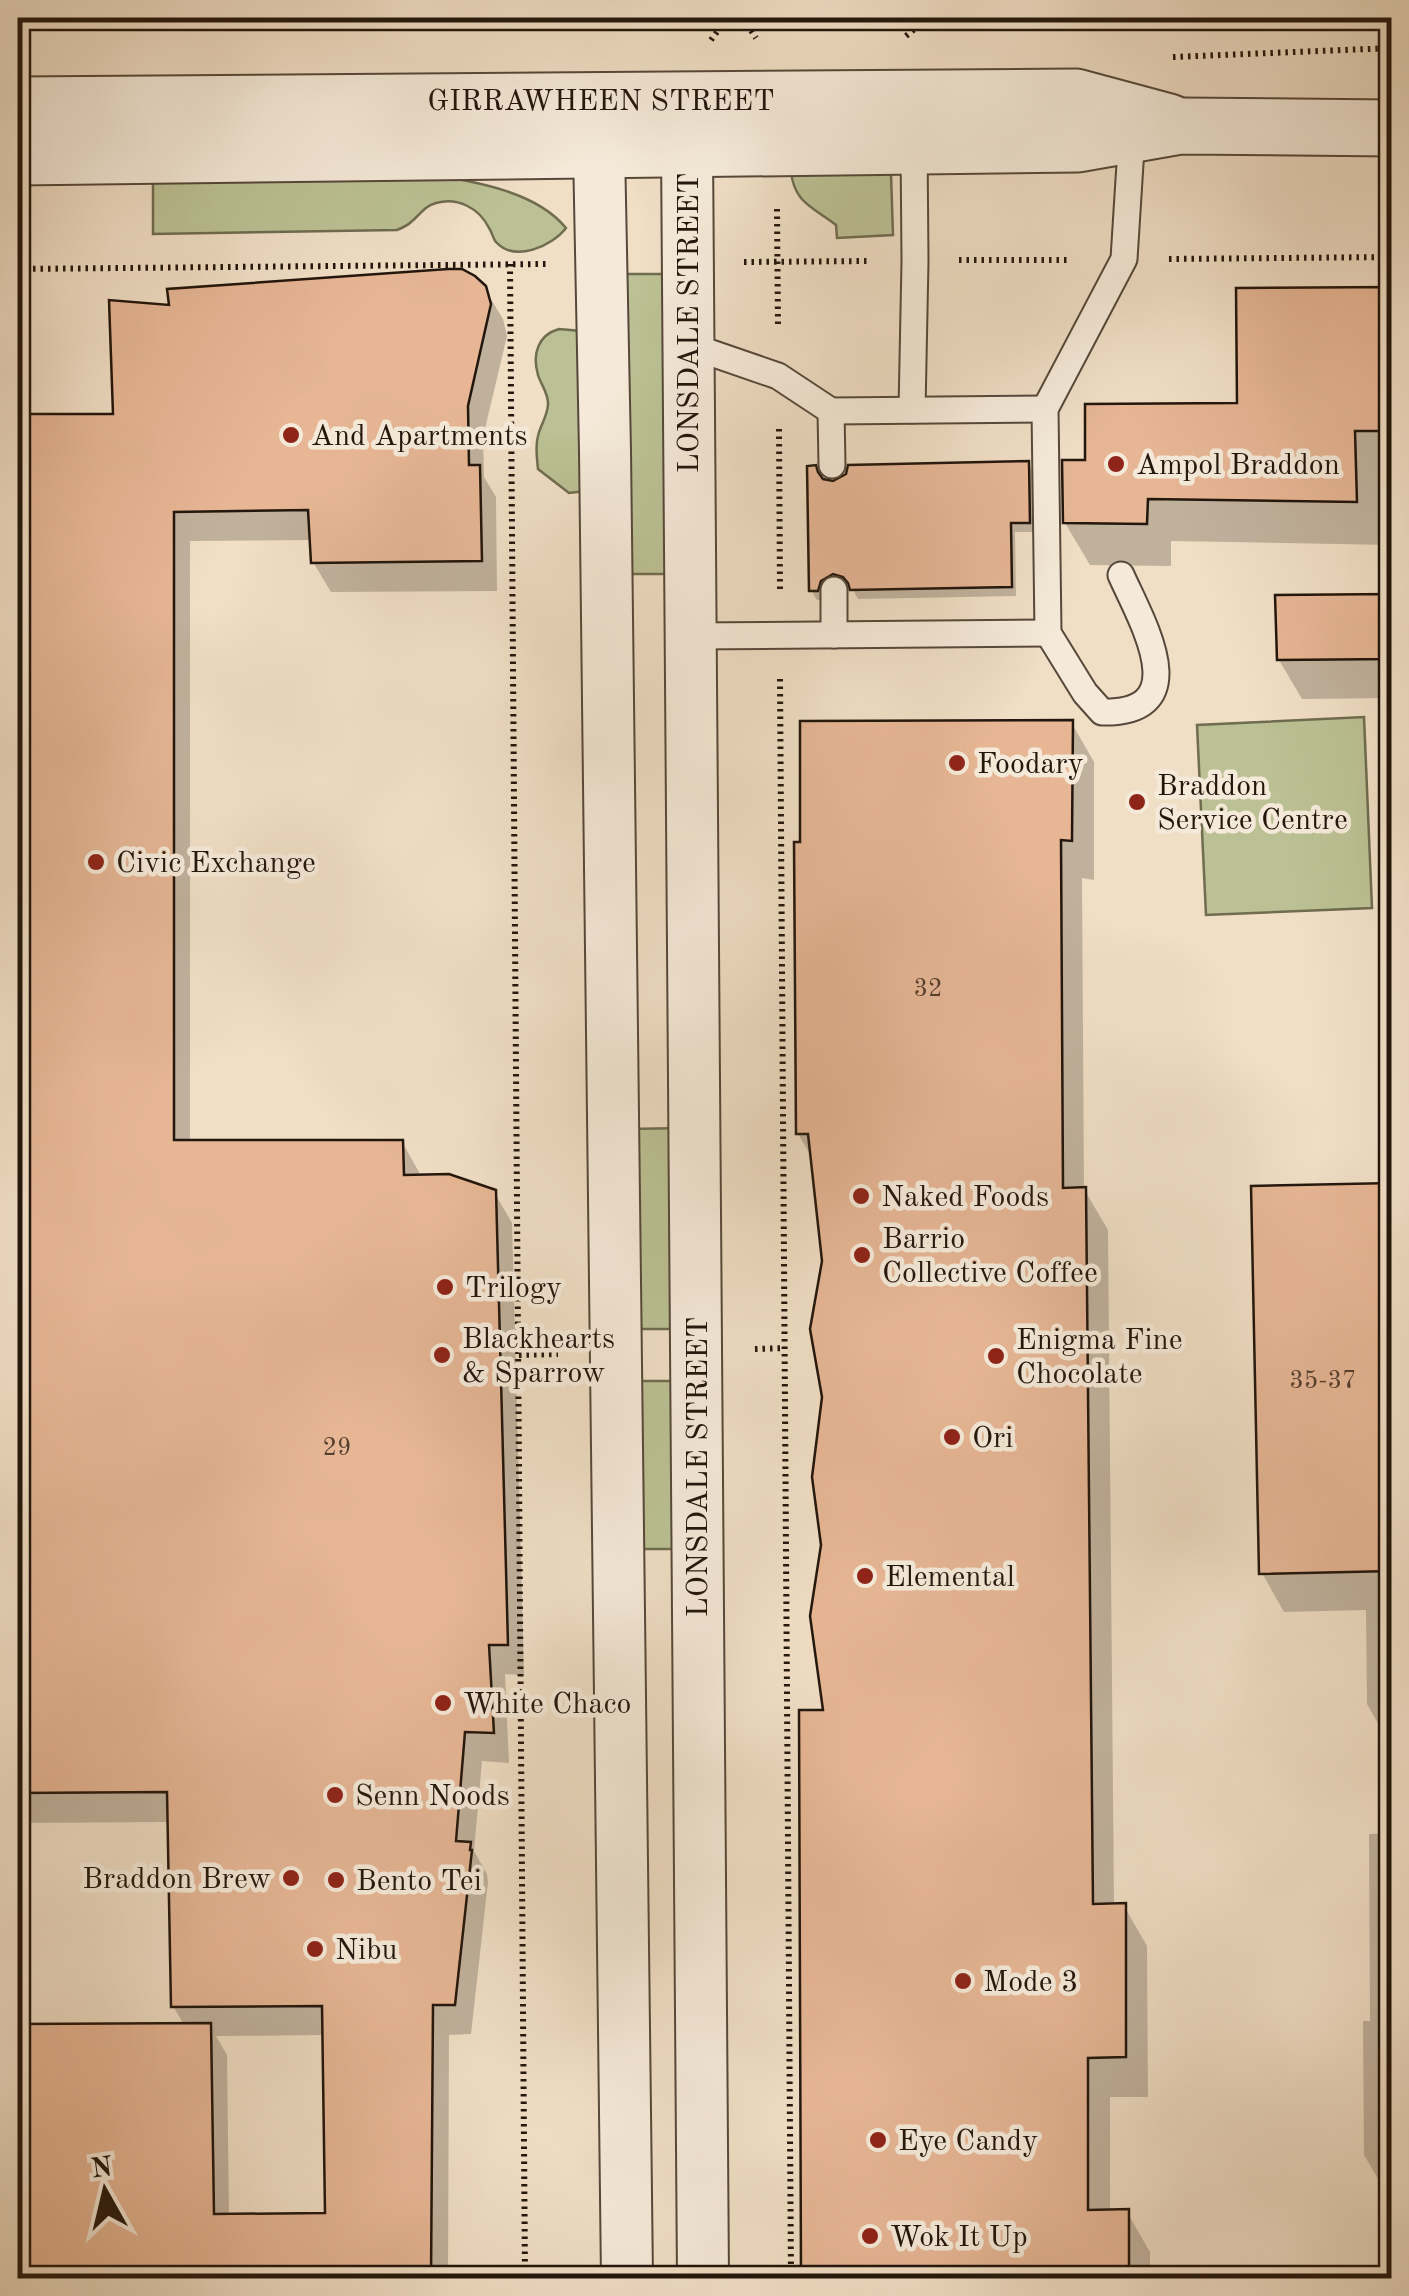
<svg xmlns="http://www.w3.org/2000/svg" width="1409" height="2296" font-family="'Old Standard TT',serif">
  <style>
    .green { fill: #bbc194; stroke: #6f6c50; stroke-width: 2.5 }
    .shadow { fill: #0003; fill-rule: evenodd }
    .building { fill: #e6b695; stroke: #23160c; stroke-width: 2.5 }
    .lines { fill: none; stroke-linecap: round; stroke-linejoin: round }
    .service-casing { stroke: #56483a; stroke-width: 29 }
    .minor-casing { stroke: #56483a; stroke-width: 54 }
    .tertiary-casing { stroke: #56483a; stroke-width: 59 }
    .path { stroke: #23160c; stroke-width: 6; stroke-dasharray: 2.5 5; stroke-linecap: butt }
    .service { stroke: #f5ead9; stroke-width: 25 }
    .minor { stroke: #f5ead9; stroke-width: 50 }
    .tertiary { stroke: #f5ead9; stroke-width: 55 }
    .poi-dot { fill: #8f2418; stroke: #f5ead9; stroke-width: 4 }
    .labels { text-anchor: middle; stroke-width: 9; stroke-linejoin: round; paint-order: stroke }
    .number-label { font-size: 25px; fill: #543e2e }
    .street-label { font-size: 30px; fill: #23160c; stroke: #f5ead9 }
    .poi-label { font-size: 30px; fill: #23160c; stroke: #f5ead9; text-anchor: start }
  </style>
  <rect width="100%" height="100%" fill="#f0dec5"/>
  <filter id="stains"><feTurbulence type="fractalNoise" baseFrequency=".002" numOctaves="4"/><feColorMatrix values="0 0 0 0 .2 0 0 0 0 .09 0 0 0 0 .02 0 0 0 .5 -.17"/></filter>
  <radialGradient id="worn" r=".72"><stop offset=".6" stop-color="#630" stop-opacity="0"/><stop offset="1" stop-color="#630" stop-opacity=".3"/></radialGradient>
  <g class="green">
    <polygon points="18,18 112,18 113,22 18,22"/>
    <path d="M397,168C450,179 530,184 566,228C552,246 515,263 496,242C493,239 492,232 489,228C479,208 458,197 436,203C424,206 420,215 411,222C407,226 402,228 397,230L153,234V178Z"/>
    <path d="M791,171L891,174L893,235L837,238L836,225C813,207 794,203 791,171Z"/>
    <polygon points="623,274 669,274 671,574 625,574"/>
    <path d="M559,329L581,331L586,491L569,493L538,469C537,459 535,446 538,436C540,426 547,417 548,405C549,394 541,385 538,375C532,354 538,335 559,329Z"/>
    <polygon points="1364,717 1372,908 1206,915 1197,725"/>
    <polygon points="682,1128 681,1329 630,1329 630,1129"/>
    <rect x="631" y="1381" width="54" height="168"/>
  </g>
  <g class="shadow">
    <path d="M484,288L503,319L507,336L483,437L484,477L496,497L497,591L331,592L313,562L312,540L190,541V1142H402L419,1172V1177L494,1192L512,1223L524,1675L505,1674L509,1763L482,1761L474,1851L487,1874L488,1882L471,2034L449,2035L448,2278H18V2027L184,2025L173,2006L170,1822L18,1823V417L115,416L172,308ZM325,2035L328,2215L229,2217L227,2055L216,2036Z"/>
    <polygon points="1392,289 1392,545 1171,541 1171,566 1090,565 1065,523 1087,462 1240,405"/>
    <polygon points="1028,464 1034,473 1034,532 1015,532 1016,596 858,599 851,586 839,583 823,600 817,600 811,590 822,481 834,484"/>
    <polygon points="1392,597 1392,783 1391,698 1302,699 1279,660"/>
    <polygon points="1071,722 1094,762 1094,880 1082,878 1084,1189 1108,1230 1114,1906 1124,1906 1147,1946 1148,2097 1110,2097 1110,2212 1127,2212 1150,2252 1150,2278 804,2278 802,1712 826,1712 824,1261 813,1159 798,1134"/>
    <polygon points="1392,1186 1392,1743 1389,1743 1367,1704 1366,1610 1284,1612 1262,1573"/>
    <polygon points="1392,1833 1392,2194 1387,2194 1364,2155 1363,2021 1370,2021 1369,1834"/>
  </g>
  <g class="building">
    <polygon points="448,269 462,269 475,276 486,286 491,304 468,406 469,465 480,465 482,561 311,563 308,510 174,512 174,1140 403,1140 404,1175 449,1174 496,1190 508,1645 489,1645 494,1733 465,1732 456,1841 471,1842 470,1850 472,1850 455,2005 433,2005 431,2278 18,2278 18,2024 211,2023 214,2214 325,2213 322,2006 171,2007 167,1792 18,1793 18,414 113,414 109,300 169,305 167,289"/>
    <polygon points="1392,287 1392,431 1355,431 1357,502 1148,499 1147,524 1063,523 1062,460 1085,460 1085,404 1237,403 1236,288"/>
    <polygon points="1029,461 1030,523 1011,523 1012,587 850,590 848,583 843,577 833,574 821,581 818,591 809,591 807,466 816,465 818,472 823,479 833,481 846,474 848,465"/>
    <polygon points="1392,594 1392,659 1277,660 1275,595"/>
    <polygon points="1073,720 1072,841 1061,840 1063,1188 1086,1187 1093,1904 1126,1903 1126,2057 1088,2058 1088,2210 1129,2209 1129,2278 801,2278 799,1710 823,1710 810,1616 821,1545 812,1477 822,1397 810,1329 822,1261 808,1134 796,1134 794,842 800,842 800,721"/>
    <polygon points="1392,1183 1392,1571 1259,1574 1251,1186"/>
  </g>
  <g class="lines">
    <g class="service-casing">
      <g id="service">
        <polyline points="688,345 778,376 831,411 1045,409"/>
        <polyline points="912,410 915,261 914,143"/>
        <polyline points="831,411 832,465"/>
        <path d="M1121,575C1142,622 1197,714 1102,712L1085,693L1048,633L1045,409L1124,259L1132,132"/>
        <polyline points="834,590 834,635"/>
        <polyline points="692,636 1048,633"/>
      </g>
    </g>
    <g class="minor-casing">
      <polyline id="minor" points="627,2278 605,451 599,150 644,100 687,149 703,2278"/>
    </g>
    <g class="tertiary-casing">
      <g id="tertiary">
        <polyline points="18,105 1076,97 1169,122"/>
        <polyline points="18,157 1078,144 1181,126 1392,128"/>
      </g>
    </g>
    <g class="path">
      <polyline points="743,18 756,38"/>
      <polyline points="906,36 928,18"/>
      <polyline points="711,40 727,18"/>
      <polyline points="1173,57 1392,48"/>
      <polyline points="777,209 778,327"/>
      <polyline points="1169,259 1392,257"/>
      <polyline points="959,260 1071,260"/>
      <polyline points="744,262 871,261"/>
      <polyline points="510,264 525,2278"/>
      <polyline points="18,269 546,264"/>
      <polyline points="779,429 780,592"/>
      <polyline points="780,679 791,2278"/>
      <polyline points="755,1349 785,1348"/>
      <polyline points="519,1355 558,1354"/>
    </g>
    <use href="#service" class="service"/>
    <use href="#minor" class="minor"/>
    <use href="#tertiary" class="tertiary"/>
  </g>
  <g class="poi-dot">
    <circle cx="291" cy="435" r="10"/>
    <circle cx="1116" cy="464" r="10"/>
    <circle cx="957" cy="763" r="10"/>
    <circle cx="1137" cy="802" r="10"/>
    <circle cx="96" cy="862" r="10"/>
    <circle cx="861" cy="1196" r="10"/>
    <circle cx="862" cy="1255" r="10"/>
    <circle cx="445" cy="1287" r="10"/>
    <circle cx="442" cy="1355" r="10"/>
    <circle cx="996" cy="1356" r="10"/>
    <circle cx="952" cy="1437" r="10"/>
    <circle cx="865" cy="1576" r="10"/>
    <circle cx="443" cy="1703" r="10"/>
    <circle cx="335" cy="1795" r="10"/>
    <circle cx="291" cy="1878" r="10"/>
    <circle cx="336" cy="1880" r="10"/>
    <circle cx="315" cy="1949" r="10"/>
    <circle cx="963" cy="1981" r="10"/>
    <circle cx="878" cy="2140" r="10"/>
    <circle cx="870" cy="2236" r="10"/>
  </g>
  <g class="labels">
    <g class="number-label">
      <text x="928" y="996">32</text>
      <text x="1323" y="1388">35-37</text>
      <text x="337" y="1455">29</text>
    </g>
    <g class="street-label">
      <text x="601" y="110">GIRRAWHEEN STREET</text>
      <text transform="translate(688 323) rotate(-90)" y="10">LONSDALE STREET</text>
      <text transform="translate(697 1467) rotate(-90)" y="10">LONSDALE STREET</text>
    </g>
    <g class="poi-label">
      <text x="311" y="445">And Apartments</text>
      <text x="1136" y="474">Ampol Braddon</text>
      <text x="977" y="773">Foodary</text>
      <text x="1157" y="795">Braddon<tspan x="1157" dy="34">Service Centre</tspan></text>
      <text x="116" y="872">Civic Exchange</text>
      <text x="881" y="1206">Naked Foods</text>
      <text x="882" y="1248">Barrio<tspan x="882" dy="34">Collective Coffee</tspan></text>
      <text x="465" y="1297">Trilogy</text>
      <text x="462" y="1348">Blackhearts<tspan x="462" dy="34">&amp; Sparrow</tspan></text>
      <text x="1016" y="1349">Enigma Fine<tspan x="1016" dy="34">Chocolate</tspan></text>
      <text x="972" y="1447">Ori</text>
      <text x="885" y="1586">Elemental</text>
      <text x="463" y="1713">White Chaco</text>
      <text x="355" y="1805">Senn Noods</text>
      <text x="271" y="1888" text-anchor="end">Braddon Brew</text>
      <text x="356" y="1890">Bento Tei</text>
      <text x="335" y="1959">Nibu</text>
      <text x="983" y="1991">Mode 3</text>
      <text x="898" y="2150">Eye Candy</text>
      <text x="890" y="2246">Wok It Up</text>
    </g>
  </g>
  <rect width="1409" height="2296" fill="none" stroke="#f0dec5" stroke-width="60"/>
  <rect x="20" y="20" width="1369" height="2256" fill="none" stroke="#23160c" stroke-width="5"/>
  <rect x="30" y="30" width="1349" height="2236" fill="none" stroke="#23160c" stroke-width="2.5"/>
  <g transform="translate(105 2191) rotate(352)" stroke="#f5ead9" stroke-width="8" paint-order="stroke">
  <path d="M0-8L18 38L0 25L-18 38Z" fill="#23160c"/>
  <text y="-15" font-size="28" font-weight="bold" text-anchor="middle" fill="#23160c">N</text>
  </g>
  <rect width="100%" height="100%" filter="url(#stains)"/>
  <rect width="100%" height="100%" fill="url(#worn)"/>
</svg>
